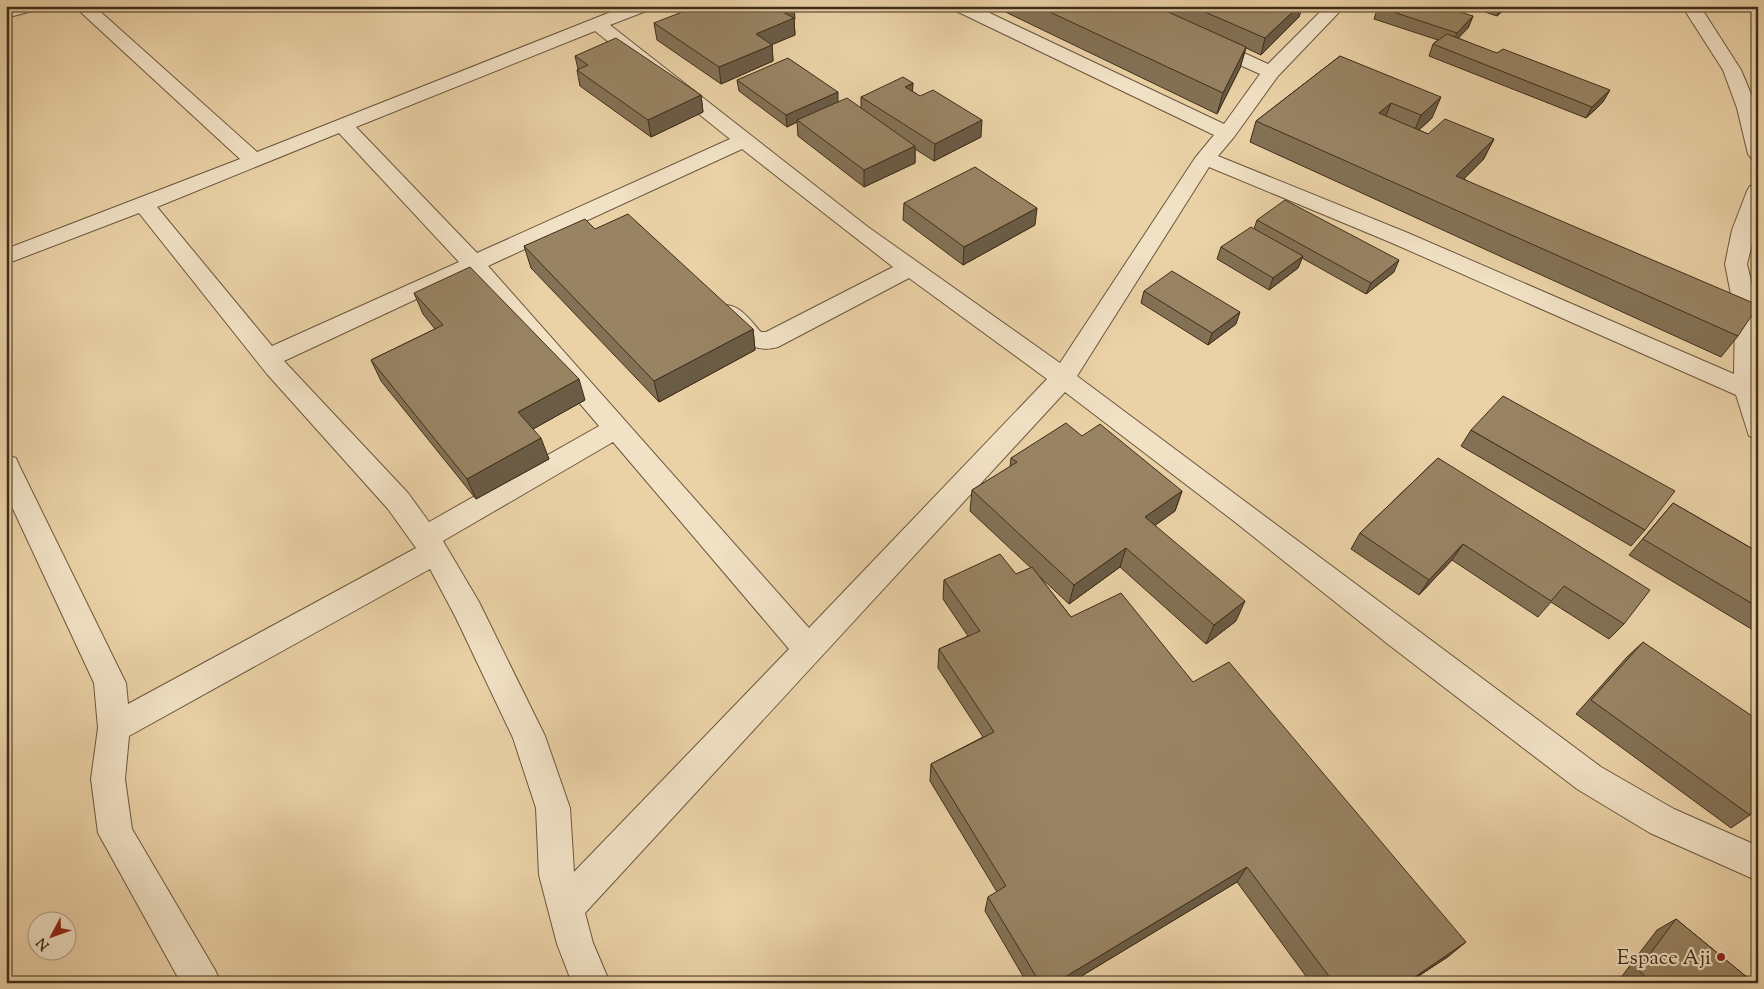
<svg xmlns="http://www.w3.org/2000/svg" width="1764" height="989" font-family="'Sorts Mill Goudy',serif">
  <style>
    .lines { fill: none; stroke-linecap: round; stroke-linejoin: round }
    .minor-casing { stroke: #6a573d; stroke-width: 2 }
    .minor { fill: #f1e1c5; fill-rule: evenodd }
    .wall { fill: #837155; stroke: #3f2e1a }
    .shaded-wall { fill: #6a5c45; stroke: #3f2e1a }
    .building { fill: #988363; stroke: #3f2e1a }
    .poi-dot { fill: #8f2418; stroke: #f1e1c5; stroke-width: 2 }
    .labels { text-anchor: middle; stroke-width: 4.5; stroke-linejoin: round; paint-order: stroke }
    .near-poi-label { font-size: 21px; fill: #3f2e1a; stroke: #f1e1c5; text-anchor: end }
  </style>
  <rect width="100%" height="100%" fill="#ead1a6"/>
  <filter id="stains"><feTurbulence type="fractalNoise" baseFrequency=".004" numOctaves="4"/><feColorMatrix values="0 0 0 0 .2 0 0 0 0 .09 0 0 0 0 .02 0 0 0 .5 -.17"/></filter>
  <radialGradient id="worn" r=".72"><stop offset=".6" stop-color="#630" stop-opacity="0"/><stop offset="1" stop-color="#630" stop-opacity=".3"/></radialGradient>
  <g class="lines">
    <g class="minor-casing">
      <g id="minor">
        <polygon points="10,6 39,6 36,10 6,18 6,7"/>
        <path d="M74,6H94L257,152L626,6H652L649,10L610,25L868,227L1060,363L1195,158L1214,135L954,10L951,6H975L1224,124L1260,74L1202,48L1200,44L1202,40H1216L1268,64L1326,6H1345L1278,76L1234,137L1218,156L1408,233L1734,374L1735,315L1725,264L1732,230L1747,191L1750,186L1758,185V220L1747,264L1758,310V439L1749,436L1736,395L1392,243L1209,167L1077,376L1601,767L1674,809L1758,846V881L1650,833L1577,789L1389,645L1235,522L1065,392L585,913L593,943L610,983H572L557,944L539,875L536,808L513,738L456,618L430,569L129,736L125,779L132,829L215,970L221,983H181L98,833L91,779L98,728L94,683L6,494V455L16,458L19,465L121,673L126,683L128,704L416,548L388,509L267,374L139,213L6,264V249L240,159ZM595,31L730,139L477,253L356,127ZM339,133L459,262L272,346L157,207ZM742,149L893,267L766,332H761C749,319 738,301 720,306L716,312C730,334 750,355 778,347L909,278L1047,379L809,628L488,266ZM470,274L599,426L429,522L408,493L284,361ZM613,442L789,649L574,872L570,808L545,736L479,602L443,541Z"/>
        <polygon points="1682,6 1700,6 1741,70 1757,108 1758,160 1751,158 1748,154 1737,108 1723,70"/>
      </g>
    </g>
    <use href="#minor" class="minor"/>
  </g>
  <g class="wall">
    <polygon points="993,6 1232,6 1235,8 1299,17 1261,55 1246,48 1240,68 1217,114"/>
    <polygon points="1467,6 1508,6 1497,16"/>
    <polygon points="1378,7 1473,16 1468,28 1458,38 1603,102 1586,118 1429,56 1433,44 1438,40 1374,19"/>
    <polygon points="795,19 794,20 795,35 772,44 773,61 721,84 657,40 654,23"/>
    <polygon points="575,56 701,95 703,112 651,137 580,86 577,70 578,69"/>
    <polygon points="1340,56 1432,118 1419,130 1428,134 1494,139 1483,160 1464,179 1738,336 1721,357 1250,142 1256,121"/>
    <polygon points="737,80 861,108 861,97 913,83 912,91 981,137 934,161 915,149 915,163 864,187 798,136 797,122 787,127 739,91"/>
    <polygon points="904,203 1035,225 963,265 903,220"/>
    <polygon points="1257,220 1394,272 1366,294 1302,258 1298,268 1269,290 1217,259 1221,247 1254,229"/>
    <polygon points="595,229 753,329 755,350 659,402 531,268 524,246"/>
    <polygon points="1144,291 1236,324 1208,345 1141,303"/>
    <polygon points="414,293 585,400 533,429 549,459 476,499 381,381 371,360 435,329 423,314"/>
    <polygon points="1471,430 1645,530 1631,546 1461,446"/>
    <polygon points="1082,436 1182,491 1175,511 1155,525 1236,621 1206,644 1120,567 1069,604 1039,576 1071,617 1193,682 1449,956 1408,983 1311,983 1237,882 1070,983 1027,983 985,911 988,897 997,892 930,781 931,764 983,737 938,668 939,649 968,636 943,599 944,580 1016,574 1031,568 970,511 972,490 1010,467 1011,458"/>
    <polygon points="1438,458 1624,624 1609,639 1551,602 1538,617 1452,560 1419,595 1351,549 1360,533"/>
    <polygon points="1673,503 1758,552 1758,633 1629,555"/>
    <polygon points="1643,642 1750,815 1731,828 1576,714 1627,657"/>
    <polygon points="1676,919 1754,983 1623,983 1619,980 1657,930"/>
  </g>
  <g class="shaded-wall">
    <polygon points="787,6 794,6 795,19 794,20 795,35 757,51 756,34 779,10"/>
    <polygon points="1299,6 1303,6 1299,17 1261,55 1265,38"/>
    <polygon points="1501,6 1508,6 1497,16"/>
    <polygon points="1473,16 1468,28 1452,45 1457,33"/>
    <polygon points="772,45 773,61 721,84 719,67"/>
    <polygon points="1246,47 1240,68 1217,114 1223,93"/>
    <polygon points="913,83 912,100 905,87"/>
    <polygon points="1610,90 1603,102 1586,118 1592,107"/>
    <polygon points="838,92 838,104 797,120 797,122 787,127 786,115"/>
    <polygon points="701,95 703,112 651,137 648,120"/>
    <polygon points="1441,97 1432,118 1412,136 1421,115"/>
    <polygon points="1391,103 1383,123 1379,113"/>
    <polygon points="982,120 981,137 934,161 935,144"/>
    <polygon points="1494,139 1483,160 1446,197 1456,176"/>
    <polygon points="915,146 915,163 864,187 864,170"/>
    <polygon points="1037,208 1035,225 963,265 964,247"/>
    <polygon points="1303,256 1298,268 1269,290 1273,278"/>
    <polygon points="1399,260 1394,272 1366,294 1371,283"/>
    <polygon points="1240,312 1236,324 1208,345 1212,333"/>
    <polygon points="753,329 755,350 659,402 654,381"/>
    <polygon points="579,379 585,400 526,433 518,412"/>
    <polygon points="541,438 549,459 476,499 467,479"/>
    <polygon points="1182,491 1175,511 1139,537 1145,517"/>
    <polygon points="1463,544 1452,560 1419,595 1429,580"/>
    <polygon points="1126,548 1120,567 1069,604 1074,585"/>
    <polygon points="1245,601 1236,621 1206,644 1214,625"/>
    <polygon points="1247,867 1237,882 1070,983 1055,983"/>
    <polygon points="1466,942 1449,956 1408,983 1406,983"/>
  </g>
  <g class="building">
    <polygon points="697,6 787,6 779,10 794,18 756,34 772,45 719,67 654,23"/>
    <polygon points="1037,6 1155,6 1246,47 1223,93"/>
    <polygon points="1191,6 1232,6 1235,8 1238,6 1299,6 1265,38"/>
    <polygon points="1379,6 1441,6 1473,16 1457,33 1378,7"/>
    <polygon points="1447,34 1497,53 1503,49 1610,90 1592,107 1433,44"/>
    <polygon points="616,38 701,95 648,120 577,70 588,65 575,56"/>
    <polygon points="1340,56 1441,97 1421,115 1391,103 1379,113 1428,134 1445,119 1494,139 1456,176 1758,305 1758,306 1738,336 1256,121"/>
    <polygon points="788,58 838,92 786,115 737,80"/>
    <polygon points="903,77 913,83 905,87 920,96 933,90 982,120 935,144 861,97"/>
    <polygon points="847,98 915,146 864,170 797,120"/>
    <polygon points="975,167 1037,208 964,247 904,203"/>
    <polygon points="1285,200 1399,260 1371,283 1257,220"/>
    <polygon points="628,214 753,329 654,381 524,246 585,219 595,229"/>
    <polygon points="1251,227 1303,256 1273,278 1221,247"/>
    <polygon points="470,267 579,379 518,412 541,438 467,479 371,360 443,325 414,293"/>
    <polygon points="1172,271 1240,312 1212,333 1144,291"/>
    <polygon points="1503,396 1675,491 1645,530 1471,430"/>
    <polygon points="1066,423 1082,436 1100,424 1182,491 1145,517 1245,601 1214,625 1126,548 1074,585 972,490 1017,462 1011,458"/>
    <polygon points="1438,458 1650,590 1624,624 1564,586 1551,601 1463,544 1429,580 1360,533"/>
    <polygon points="1673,503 1758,552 1758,607 1643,539"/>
    <polygon points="1000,554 1016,574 1032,567 1071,617 1121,593 1193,682 1229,662 1466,942 1406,983 1334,983 1247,867 1055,983 1040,983 988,897 1006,886 931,764 994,732 939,649 980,631 944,580"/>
    <polygon points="1643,642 1758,720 1758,805 1750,815 1591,700"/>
    <polygon points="1676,919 1754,983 1653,983 1638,970"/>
  </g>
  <circle class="poi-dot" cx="1721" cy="957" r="5"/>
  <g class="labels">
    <g class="near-poi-label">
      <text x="1711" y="964">Espace Aji</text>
    </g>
  </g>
  <rect width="1764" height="989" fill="none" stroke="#ead1a6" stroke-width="25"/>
  <rect x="8" y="8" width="1749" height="974" fill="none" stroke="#3f2e1a" stroke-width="2.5"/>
  <rect x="12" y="12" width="1739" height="964" fill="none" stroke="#3f2e1a"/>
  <g transform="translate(52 936) rotate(229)"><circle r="24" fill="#f1e1c5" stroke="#aa9981"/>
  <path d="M0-4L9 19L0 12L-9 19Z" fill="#8f2418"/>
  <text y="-8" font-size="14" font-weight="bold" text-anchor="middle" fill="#3f2e1a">N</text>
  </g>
  <rect width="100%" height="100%" filter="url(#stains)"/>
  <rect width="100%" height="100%" fill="url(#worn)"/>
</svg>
